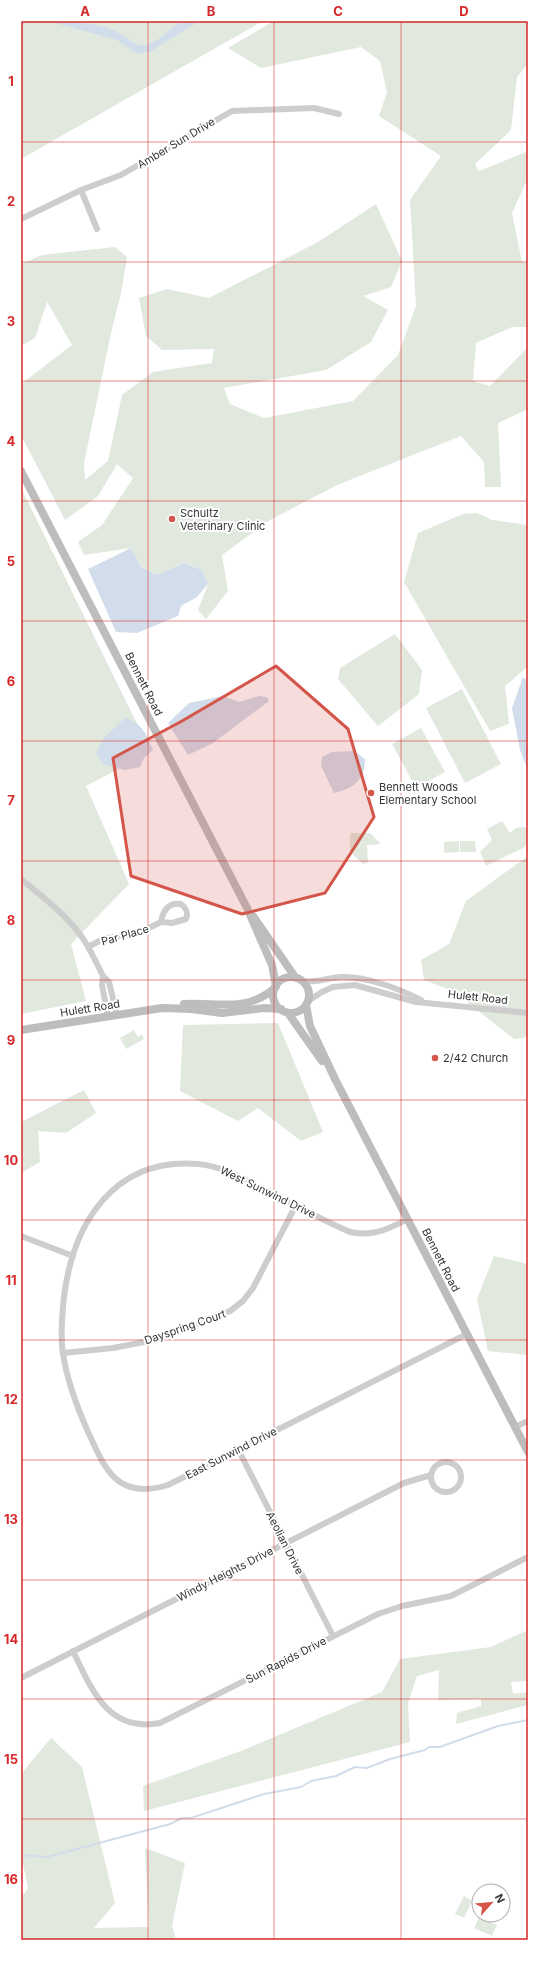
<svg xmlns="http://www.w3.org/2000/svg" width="549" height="1961" font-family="Inter,sans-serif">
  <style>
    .green { fill: #e1e8dd }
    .water { fill: #d2ddeb }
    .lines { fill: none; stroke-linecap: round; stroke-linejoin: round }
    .stream { stroke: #d2ddeb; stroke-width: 2 }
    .street { stroke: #cdcdcd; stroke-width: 6 }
    .secondary { stroke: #bdbdbd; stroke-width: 8 }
    .marked { fill: #d4564a; fill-opacity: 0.2; stroke: #d4564a; stroke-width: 3; stroke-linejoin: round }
    .grid { fill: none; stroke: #d62828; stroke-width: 1; stroke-opacity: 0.55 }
    .poi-dot { fill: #d4564a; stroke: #fff; stroke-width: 1.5 }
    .labels { text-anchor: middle; stroke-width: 4; stroke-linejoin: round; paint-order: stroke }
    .street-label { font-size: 11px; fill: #333; stroke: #fff }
    .poi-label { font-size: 11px; fill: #333; stroke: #fff; text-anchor: start }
    .neatline { fill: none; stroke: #d62828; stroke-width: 1.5 }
    .grid-label { font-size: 13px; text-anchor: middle; font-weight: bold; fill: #d62828 }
  </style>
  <rect width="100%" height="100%" fill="#fff"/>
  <g class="green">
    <polygon points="21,21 263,21 21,159"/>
    <polygon points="274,21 528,21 528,64 517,77 511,130 475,164 479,171 526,152 528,153 528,178 512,213 522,262 528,263 528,327 512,327 476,343 473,381 490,386 528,347 528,409 498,423 501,487 485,487 484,462 461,436 337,485 270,520 222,555 228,591 206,619 198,610 208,584 202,570 184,563 157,575 141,567 131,548 84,555 78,542 102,525 133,478 117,464 98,496 65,520 21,435 21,384 72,345 47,302 35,338 21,346 21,264 42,255 115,247 127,257 121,293 111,333 84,463 85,480 108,461 122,395 153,372 212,363 214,349 162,350 146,336 139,298 167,289 209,298 318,242 376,204 402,261 391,287 363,296 388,310 371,342 326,370 224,388 230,404 264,418 353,401 398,355 416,306 410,200 441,156 379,116 387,92 380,61 361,47 261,68 228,48"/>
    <polygon points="21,488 151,752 86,786 129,884 71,944 86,1001 21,1014"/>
    <polygon points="477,513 492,520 528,525 528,666 505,686 509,724 490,731 404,582 418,533 463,514"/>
    <polygon points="395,634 422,670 419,694 378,726 338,679 340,668"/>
    <polygon points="462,689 501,764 465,783 426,708"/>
    <polygon points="421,728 445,772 416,788 392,744"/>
    <path d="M502,821L510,833L516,828L525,827C529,834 529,839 525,847L486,866L480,852L492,840L487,829Z"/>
    <polygon points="350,833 370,833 380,843 380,844 367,845 368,863 363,864 350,852"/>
    <polygon points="459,841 459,852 444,853 444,842"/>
    <polygon points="460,841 475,841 476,852 460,852"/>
    <polygon points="528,856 528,1037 514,1039 453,991 424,980 421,960 449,944 466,901"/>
    <polygon points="278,1023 323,1132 301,1141 258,1108 238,1121 180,1091 183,1025"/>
    <polygon points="134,1030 138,1037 142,1034 144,1039 126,1049 120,1038"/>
    <polygon points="84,1090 96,1113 66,1133 38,1131 40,1162 21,1173 21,1122"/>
    <polygon points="494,1256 528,1264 527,1355 488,1351 477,1299"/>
    <polygon points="528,1630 528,1681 511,1682 513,1694 528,1692 528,1705 456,1724 457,1713 481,1706 481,1699 438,1700 439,1670 417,1676 408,1703 410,1742 144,1811 143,1786 241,1751 382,1692 400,1659 491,1647"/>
    <polygon points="51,1738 82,1767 115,1903 94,1928 149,1927 145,1848 185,1863 172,1926 176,1940 21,1940 21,1898 28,1888 21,1854 21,1774"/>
    <polygon points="464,1896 472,1901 464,1918 455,1914"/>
    <polygon points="479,1917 497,1925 492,1936 474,1928"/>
  </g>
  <g class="water">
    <path d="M48,21C70,21 94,22 115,31C124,34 134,47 145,45C160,43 172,24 184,21C189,20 195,21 200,21L151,51L137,54L117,40Z"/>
    <polygon points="131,548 141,567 157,575 184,563 202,570 208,584 197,597 181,606 178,616 137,633 116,632 88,569"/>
    <polygon points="523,677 528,682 528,771 520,750 512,708"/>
    <polygon points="223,696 239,702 259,696 267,697 269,701 213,743 188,755 168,723 189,703"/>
    <path d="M125,718C142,723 147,735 153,750L144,758L140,767L125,770L105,765L96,754L103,739Z"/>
    <path d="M354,751L365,759C365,780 353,789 334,793L321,766L322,757L332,752Z"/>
  </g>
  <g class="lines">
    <polyline class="stream" points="21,1855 47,1857 170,1824 182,1818 191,1818 264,1794 301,1787 311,1781 336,1776 355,1767 367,1768 390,1759 425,1750 429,1747 440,1747 498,1726 528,1720"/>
    <g class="street">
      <polyline points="81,190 97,229"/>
      <polyline points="21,219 81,190 121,175 232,111 314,108 339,114"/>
      <path d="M21,879C44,898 67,915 84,940C91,951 97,964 103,976"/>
      <path d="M88,947L103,939L141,932L161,922L172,923L186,919C189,912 186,908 181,904C169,902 163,910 161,922"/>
      <path d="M302,981C316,983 327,978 341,977C366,976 400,989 421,1000"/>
      <polyline points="308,1001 322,992 333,987 355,985 416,1002 528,1013"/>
      <polyline points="108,1016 102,985 103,976 109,982 117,1015"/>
      <path d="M408,1219C388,1229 373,1237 350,1232C319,1219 290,1202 260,1187C240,1177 221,1166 198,1164C114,1157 73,1223 64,1297C62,1315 60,1335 63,1354C67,1380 77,1407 88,1432C96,1448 104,1471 120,1482C135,1492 152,1490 168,1485L467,1334"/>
      <polyline points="21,1236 73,1256"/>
      <polyline points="63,1353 113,1348 144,1342 169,1335 230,1311 243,1301 253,1288 296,1205"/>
      <polyline points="515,1427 528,1421"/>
      <polyline points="238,1449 333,1636"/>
      <circle cx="446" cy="1477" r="15"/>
      <path d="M73,1651C92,1690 108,1733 160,1723L378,1614L402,1606L451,1596L528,1557"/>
      <polyline points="21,1678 404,1483 431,1475"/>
    </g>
    <g class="secondary">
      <polyline points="21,471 247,908 272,965 276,986"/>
      <polyline points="253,916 295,977"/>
      <circle cx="291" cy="995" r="18"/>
      <path d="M184,1004C218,1002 246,1013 275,988"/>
      <polyline points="306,1005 310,1026 335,1079 528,1452"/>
      <polyline points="288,1013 322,1061"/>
      <polyline points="21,1030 162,1008 191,1009 222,1013 264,1008 281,1009"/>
    </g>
  </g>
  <path class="marked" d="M276,666L348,729L374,817L325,893L242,914L131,876L113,758L182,721Z"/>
  <path class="grid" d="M148,21V1940M274,21V1940M401,21V1940M21,142H528M21,262H528M21,381H528M21,501H528M21,621H528M21,741H528M21,861H528M21,980H528M21,1100H528M21,1220H528M21,1340H528M21,1460H528M21,1580H528M21,1699H528M21,1819H528"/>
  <g class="poi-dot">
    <circle cx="172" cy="519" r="4"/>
    <circle cx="371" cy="793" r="4"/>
    <circle cx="435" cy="1058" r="4"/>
  </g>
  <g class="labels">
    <g class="street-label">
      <text transform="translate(176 143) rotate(-31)" y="4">Amber Sun Drive</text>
      <text transform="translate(144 684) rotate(63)" y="4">Bennett Road</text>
      <text transform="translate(125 935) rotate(-16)" y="4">Par Place</text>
      <text transform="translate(478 997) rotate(6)" y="4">Hulett Road</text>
      <text transform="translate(90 1008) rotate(-9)" y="4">Hulett Road</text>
      <text transform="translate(268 1192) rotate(26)" y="4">West Sunwind Drive</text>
      <text transform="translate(441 1260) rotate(63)" y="4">Bennett Road</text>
      <text transform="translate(185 1327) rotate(-19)" y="4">Dayspring Court</text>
      <text transform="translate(231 1453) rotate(-27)" y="4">East Sunwind Drive</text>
      <text transform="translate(285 1543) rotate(63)" y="4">Aeolian Drive</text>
      <text transform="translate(225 1574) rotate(-27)" y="4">Windy Heights Drive</text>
      <text transform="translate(286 1660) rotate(-27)" y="4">Sun Rapids Drive</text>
    </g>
    <g class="poi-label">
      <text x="180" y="517">Schultz<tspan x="180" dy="13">Veterinary Clinic</tspan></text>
      <text x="379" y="791">Bennett Woods<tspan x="379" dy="13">Elementary School</tspan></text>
      <text x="443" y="1062">2/42 Church</text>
    </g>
  </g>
  <rect width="549" height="1961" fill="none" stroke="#ffffff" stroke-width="44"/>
  <g transform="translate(491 1903) rotate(63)"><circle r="19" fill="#ffffff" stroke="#adadad"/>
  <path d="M0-3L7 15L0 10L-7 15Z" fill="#d4564a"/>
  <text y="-6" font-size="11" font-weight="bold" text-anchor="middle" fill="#333333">N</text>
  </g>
  <rect x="22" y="22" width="505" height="1917" class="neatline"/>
  <g class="grid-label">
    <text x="85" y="16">A</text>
    <text x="211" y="16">B</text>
    <text x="338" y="16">C</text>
    <text x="464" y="16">D</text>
    <text x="11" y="86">1</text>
    <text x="11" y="206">2</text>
    <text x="11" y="326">3</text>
    <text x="11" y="446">4</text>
    <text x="11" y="566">5</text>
    <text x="11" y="686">6</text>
    <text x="11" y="805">7</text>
    <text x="11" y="925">8</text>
    <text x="11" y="1045">9</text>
    <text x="11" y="1165">10</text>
    <text x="11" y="1285">11</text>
    <text x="11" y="1404">12</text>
    <text x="11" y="1524">13</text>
    <text x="11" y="1644">14</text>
    <text x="11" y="1764">15</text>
    <text x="11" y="1884">16</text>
  </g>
</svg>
